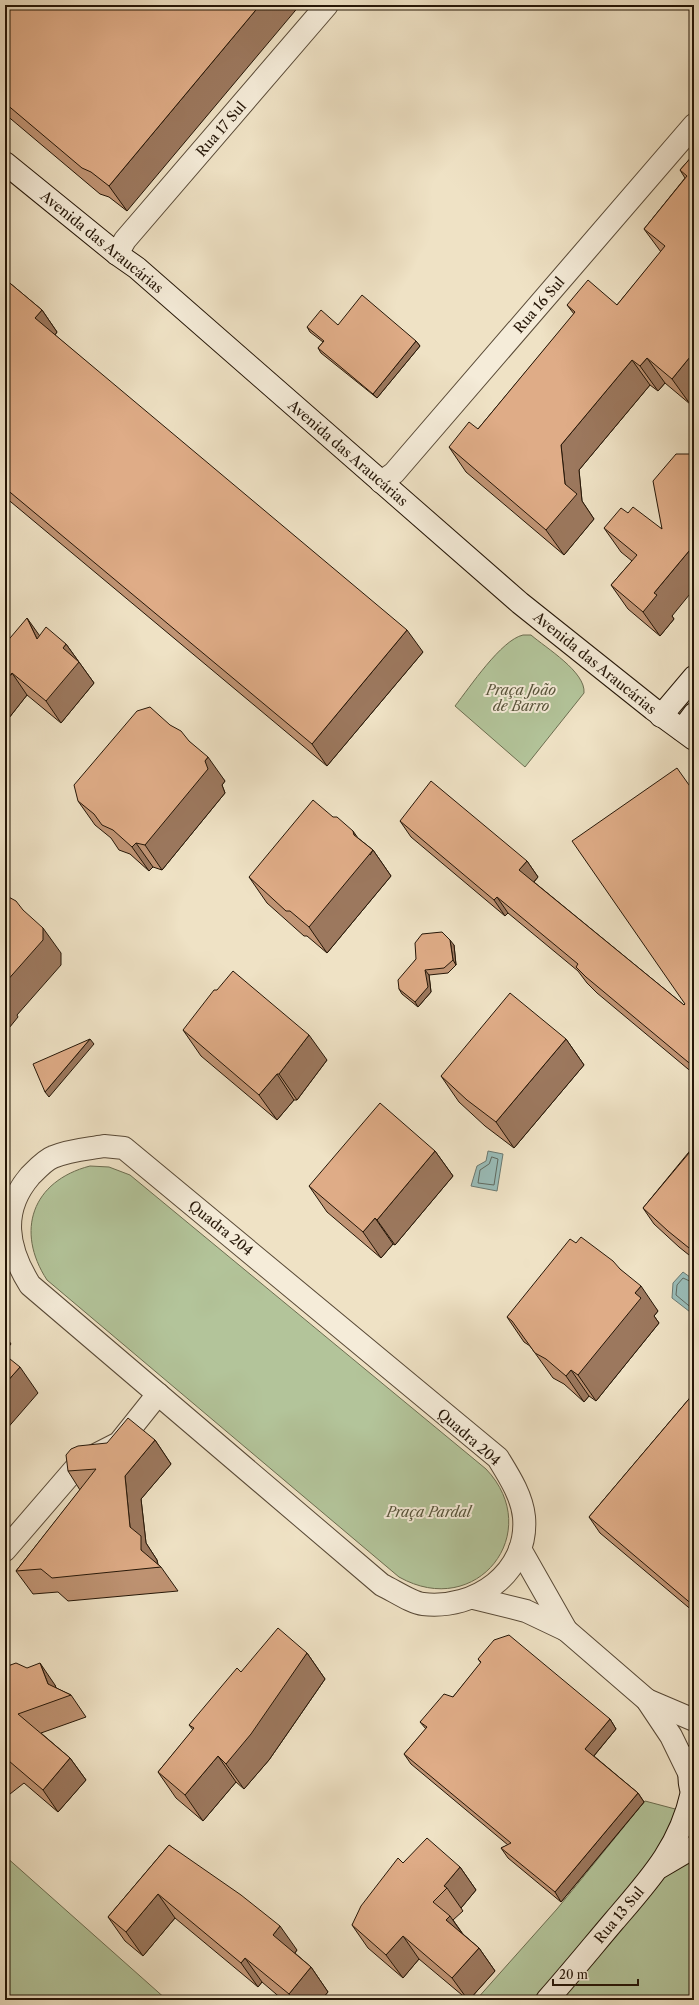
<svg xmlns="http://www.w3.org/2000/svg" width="699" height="2005" font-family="'Libre Caslon Text',serif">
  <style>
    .green { fill: #b3c49a; stroke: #6c6d50 }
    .water { fill: #9abdb9; stroke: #6b7a72 }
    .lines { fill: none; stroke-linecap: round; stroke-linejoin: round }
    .shore { stroke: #606a60; stroke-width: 1 }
    .street-casing { stroke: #584936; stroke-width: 24 }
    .secondary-casing { stroke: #251607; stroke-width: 24 }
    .street { stroke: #f5ecd9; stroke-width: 22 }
    .secondary { stroke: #f5ecd9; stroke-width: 22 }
    .wall { fill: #c09474; stroke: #251607 }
    .shaded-wall { fill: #9c785e; stroke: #251607 }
    .building { fill: #dfac87; stroke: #251607 }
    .labels { text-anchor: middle; stroke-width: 4; stroke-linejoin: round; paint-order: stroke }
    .street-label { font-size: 14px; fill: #251607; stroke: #f5ecd9 }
    .park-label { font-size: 14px; font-style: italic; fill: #57533a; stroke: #f5ecd9 }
  </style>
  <rect width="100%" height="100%" fill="#efe2c5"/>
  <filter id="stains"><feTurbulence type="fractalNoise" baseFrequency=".005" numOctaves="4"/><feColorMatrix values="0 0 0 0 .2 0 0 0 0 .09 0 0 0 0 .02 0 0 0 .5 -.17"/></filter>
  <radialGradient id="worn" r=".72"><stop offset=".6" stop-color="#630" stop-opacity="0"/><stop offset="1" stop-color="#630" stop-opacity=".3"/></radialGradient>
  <g class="green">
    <path d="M523,635H531C546,648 586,672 584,693L525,767L455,706C470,687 501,640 523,635Z"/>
    <path d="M90,1166L109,1167L130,1175L486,1469C546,1532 477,1621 399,1577L47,1280C15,1231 32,1181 90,1166Z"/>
    <polygon points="645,1801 694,1814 694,2000 476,2000 557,1909"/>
    <polygon points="5,1856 167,2000 5,2000"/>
  </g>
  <g class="water">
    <polygon points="488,1151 503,1154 497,1191 471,1186 477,1166 486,1161"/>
    <polygon points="683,1272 694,1280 694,1315 672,1298 673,1283"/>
  </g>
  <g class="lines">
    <g class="shore">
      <polygon points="492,1157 498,1159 494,1185 478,1183 480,1170 489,1164"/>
      <polyline points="694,1283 683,1278 677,1285 676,1295 694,1310"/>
    </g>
    <g class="street-casing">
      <g id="street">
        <polyline points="117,254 125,240 327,5"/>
        <polyline points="381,482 394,473 694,125"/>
        <path d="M104,1146L124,1148L498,1458C509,1476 522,1496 524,1517C529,1573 475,1610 423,1604C412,1603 393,1590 382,1585L30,1285C7,1248 0,1211 30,1176C36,1170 45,1160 53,1157C69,1150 87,1149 104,1146Z"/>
        <polyline points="520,1549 566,1630"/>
        <polyline points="5,1550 80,1463 119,1443 158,1394"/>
        <polyline points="474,1598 526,1611 566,1630 647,1700 671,1736 689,1773"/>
        <polyline points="647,1700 694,1720"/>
      </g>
    </g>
    <g class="secondary-casing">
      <g id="secondary">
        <polyline points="5,163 117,254 137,268 520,603 653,709 694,739"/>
        <polyline points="661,716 694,677"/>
        <polyline points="682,730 694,714"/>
        <path d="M694,1756C689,1769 687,1783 694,1796"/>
        <polyline points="660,1867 694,1847"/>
        <path d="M547,2000C570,1974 592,1947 614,1921C650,1879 680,1847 692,1792"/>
      </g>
    </g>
    <use href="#street" class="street"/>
    <use href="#secondary" class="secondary"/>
  </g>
  <g class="wall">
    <polygon points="5,5 127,211 109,197 100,194 5,114"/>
    <polygon points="694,154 694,398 690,404 665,383 658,391 650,385 579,470 582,501 594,519 564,555 466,472 449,447 478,429 574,314 567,305 617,305 661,252 644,229 685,178 680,170"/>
    <polygon points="5,279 42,310 57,332 55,335 423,652 327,766 5,497"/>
    <polygon points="338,325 416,341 420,346 377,398 321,353 318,348 323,342 310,332 307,327"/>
    <polygon points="676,454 672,616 674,619 660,636 628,609 611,585 632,561 621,552 604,528 628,513 662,529"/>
    <polygon points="5,626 7,629 8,640 39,636 66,644 94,683 61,723 27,695 5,723"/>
    <polygon points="189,741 225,781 222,785 225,793 162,870 153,867 149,871 130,854 119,850 111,838 95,825 78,801"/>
    <polygon points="694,792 694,1074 597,993 587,983 578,971 508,913 505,916 411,837 400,821 527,861 538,877 534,882 684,1005 685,1004"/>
    <polygon points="358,838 373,850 391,876 327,953 307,936 304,936 267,903 249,877"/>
    <polygon points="454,945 456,965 448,973 429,975 431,992 418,1007 402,994 399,989 416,959"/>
    <polygon points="183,1030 327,1060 297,1100 294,1100 277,1120 201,1056"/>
    <polygon points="566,1039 584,1065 514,1148 485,1126 459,1102 441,1076"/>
    <polygon points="694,1141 694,1259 679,1247 654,1224 643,1208 693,1147 691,1145"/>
    <polygon points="435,1151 453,1176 395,1245 393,1244 381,1258 327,1212 309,1186"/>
    <polygon points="576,1243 620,1269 658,1311 654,1316 659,1323 596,1401 589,1396 584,1402 564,1384 553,1378 530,1346 524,1342 507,1317"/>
    <polygon points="694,1393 694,1612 600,1533 589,1517"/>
    <polygon points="155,1440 171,1464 141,1499 146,1543 157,1560 158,1564 161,1567 178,1591 68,1601 58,1592 33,1594 16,1571 80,1490 68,1471"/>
    <polygon points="307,1653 325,1679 269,1760 244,1789 236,1782 203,1821 176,1798 158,1772 193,1730 189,1725 241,1672"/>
    <polygon points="478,1659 610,1719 616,1729 594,1756 638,1793 644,1802 561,1902 508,1858 501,1848 508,1845 411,1764 404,1754 426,1729 420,1722 453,1697 481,1663"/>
    <polygon points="5,1667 55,1685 56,1688 71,1695 86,1717 41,1733 70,1758 86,1780 58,1812 24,1783 10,1794 5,1793"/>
    <polygon points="169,1845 297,1950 295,1953 311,1967 328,1992 321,2000 283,2000 262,1982 258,1987 175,1918 143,1956 125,1941 108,1917"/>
    <polygon points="403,1863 460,1867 476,1890 461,1908 463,1911 453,1920 463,1934 479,1948 495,1971 469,2000 468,2000 419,1959 403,1978 368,1948 352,1925"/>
  </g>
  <g class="shaded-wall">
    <polygon points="260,5 300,5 127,211 109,186"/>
    <polygon points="42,310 57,332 51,340 35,318"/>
    <polygon points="416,341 420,346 377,398 373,394"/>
    <polygon points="694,352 694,398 690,404 672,379"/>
    <polygon points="647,358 665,383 658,391 640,366"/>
    <polygon points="632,360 650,385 579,470 582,501 594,519 564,555 546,530 565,484 561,445"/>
    <polygon points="694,545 694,589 672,616 674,619 660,636 643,612 654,593"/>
    <polygon points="27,618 42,639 37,639"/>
    <polygon points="5,626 7,629 11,675 12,673 27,695 5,723"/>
    <polygon points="407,630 423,652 327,766 312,744"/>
    <polygon points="66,644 94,683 61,723 46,701 63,648"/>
    <polygon points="208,757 225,781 222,785 225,793 162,870 145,845"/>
    <polygon points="353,831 370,855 373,850 391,876 327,953 309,927 354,835"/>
    <polygon points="136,843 153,867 149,871 132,847"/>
    <polygon points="527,861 538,877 530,886 519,870"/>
    <polygon points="497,897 508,913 505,916 494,900"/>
    <polygon points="43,928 61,953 61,965 17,1015 18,1017 5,1033 5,983"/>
    <polygon points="450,940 454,945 456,965 453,960"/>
    <polygon points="425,970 429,975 431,992 418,1007 415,1002"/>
    <polygon points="309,1035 327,1060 297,1100 279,1074"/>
    <polygon points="90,1039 94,1044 49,1097 45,1092"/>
    <polygon points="566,1039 584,1065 514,1148 496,1122"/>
    <polygon points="277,1074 294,1100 277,1120 259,1095"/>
    <polygon points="435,1151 453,1176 395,1245 377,1220"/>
    <polygon points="375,1218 393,1244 381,1258 363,1232"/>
    <polygon points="641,1286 658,1311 654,1316 659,1323 596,1401 578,1375 635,1293"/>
    <polygon points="5,1335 11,1344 5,1351"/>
    <polygon points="20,1367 38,1393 5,1431 5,1384"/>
    <polygon points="571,1370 589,1396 584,1402 566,1376"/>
    <polygon points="155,1440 171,1464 141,1499 146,1543 157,1560 158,1568 141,1550 130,1527 125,1476"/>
    <polygon points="307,1653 325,1679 269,1760 244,1789 226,1764"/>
    <polygon points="40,1663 55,1685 60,1699 48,1684"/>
    <polygon points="610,1719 616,1729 592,1758 585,1749"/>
    <polygon points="218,1756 236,1782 203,1821 185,1795"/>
    <polygon points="70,1758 86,1780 58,1812 43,1790"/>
    <polygon points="638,1793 644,1802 561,1902 555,1892"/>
    <polygon points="460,1867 476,1890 461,1908 447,1888 444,1886"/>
    <polygon points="158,1894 175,1918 143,1956 126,1932"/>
    <polygon points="450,1916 466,1939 446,1920"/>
    <polygon points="280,1926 297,1950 290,1959 273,1935"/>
    <polygon points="403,1936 419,1959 403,1978 386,1955"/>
    <polygon points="479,1948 495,1971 469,2000 468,2000 452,1978"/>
    <polygon points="245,1958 262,1982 258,1987 241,1963"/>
    <polygon points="311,1967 328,1992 321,2000 293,2000 289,1994"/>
  </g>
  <g class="building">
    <polygon points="5,5 260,5 109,186 91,172 82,168 5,103"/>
    <polygon points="694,154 694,352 672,379 647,358 640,366 632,360 561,445 565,484 577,494 546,530 449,447 469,422 478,429 575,312 567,305 588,280 617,305 665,246 644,229 687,176 680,170"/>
    <polygon points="5,279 42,310 35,318 407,630 312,744 5,488"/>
    <polygon points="362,295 416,341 373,394 318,348 324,341 307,327 321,310 338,325"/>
    <polygon points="676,454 694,454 694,545 654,593 657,595 643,612 611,585 637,555 604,528 621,508 628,513 633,507 662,529 653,481"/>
    <polygon points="27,618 37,639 46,627 66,644 63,648 79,662 46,701 12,673 5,682 5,644"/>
    <polygon points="150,707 170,725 181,731 189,741 208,757 205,761 208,769 145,845 136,843 132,847 113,830 102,825 94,814 78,801 74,785 137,711"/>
    <polygon points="677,768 694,792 694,1067 586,977 576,967 578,964 497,897 494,900 400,821 431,781 527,861 519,870 684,1005 685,1004 572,841"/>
    <polygon points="313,800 333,817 337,817 353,831 354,835 373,850 309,927 290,911 286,911 249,877"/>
    <polygon points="5,895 16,901 23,910 43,928 43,940 5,983"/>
    <polygon points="442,932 450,940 453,960 444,968 425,970 428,987 415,1002 399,989 398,980 416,959 415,943 422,934"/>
    <polygon points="233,971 309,1035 279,1074 277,1074 259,1095 183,1030 214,990 217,990"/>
    <polygon points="510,993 566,1039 496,1122 467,1100 441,1076"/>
    <polygon points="90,1039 45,1092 33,1064"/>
    <polygon points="380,1103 435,1151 377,1220 375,1218 363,1232 309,1186"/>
    <polygon points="694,1141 694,1252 668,1231 643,1208 694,1147 691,1145"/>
    <polygon points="581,1237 613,1261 620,1269 641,1286 635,1293 641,1298 578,1375 571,1370 566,1376 546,1359 535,1353 512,1321 507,1317 570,1239 576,1243"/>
    <polygon points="5,1355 20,1367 5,1384"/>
    <polygon points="694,1393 694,1606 589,1517"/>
    <polygon points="128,1418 155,1440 125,1476 130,1527 141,1536 141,1550 161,1567 52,1578 41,1569 16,1571 96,1469 68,1471 66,1455 71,1449 78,1446 107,1443"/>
    <polygon points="278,1628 307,1653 251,1734 226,1764 218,1756 185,1795 158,1772 194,1728 189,1725 237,1668 241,1672"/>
    <polygon points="509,1635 610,1719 585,1749 638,1793 555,1892 501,1848 511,1843 404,1754 427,1727 420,1722 444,1694 453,1697 481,1662 478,1659 494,1640"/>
    <polygon points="16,1663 27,1668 40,1663 48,1684 71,1695 18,1714 70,1758 43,1790 9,1761 5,1764 5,1667"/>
    <polygon points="427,1838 460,1867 444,1886 447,1888 433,1902 450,1916 446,1920 479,1948 452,1978 403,1936 386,1955 352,1925 361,1906 398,1858 403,1863"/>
    <polygon points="169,1845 241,1895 280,1926 273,1935 311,1967 289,1994 245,1958 241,1963 158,1894 126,1932 108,1917"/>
  </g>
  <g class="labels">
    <g class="street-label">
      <text transform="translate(221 129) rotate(-49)" y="5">Rua 17 Sul</text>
      <text transform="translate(102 242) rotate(39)" y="5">Avenida das Araucárias</text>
      <text transform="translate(539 305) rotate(-49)" y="5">Rua 16 Sul</text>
      <text transform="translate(348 453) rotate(41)" y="5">Avenida das Araucárias</text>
      <text transform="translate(595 663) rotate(39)" y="5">Avenida das Araucárias</text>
      <text transform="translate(221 1228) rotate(39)" y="5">Quadra 204</text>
      <text transform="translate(469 1437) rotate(41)" y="5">Quadra 204</text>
      <text transform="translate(619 1915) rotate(-50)" y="5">Rua 13 Sul</text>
    </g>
    <g class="park-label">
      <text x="521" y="695">Praça João<tspan x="521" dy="16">de Barro</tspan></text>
      <text x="429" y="1517">Praça Pardal</text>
    </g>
  </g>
  <rect width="699" height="2005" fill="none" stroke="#efe2c5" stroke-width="20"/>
  <rect x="6" y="6" width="687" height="1993" fill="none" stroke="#251607" stroke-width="2"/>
  <rect x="10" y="10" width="679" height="1985" fill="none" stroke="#251607"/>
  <path d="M553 1979v6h85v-6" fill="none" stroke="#251607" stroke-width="2"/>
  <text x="559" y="1979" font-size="12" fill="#251607" stroke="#f5ecd9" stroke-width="3" paint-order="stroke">20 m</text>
  <rect width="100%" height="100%" filter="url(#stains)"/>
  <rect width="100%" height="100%" fill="url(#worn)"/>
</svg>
